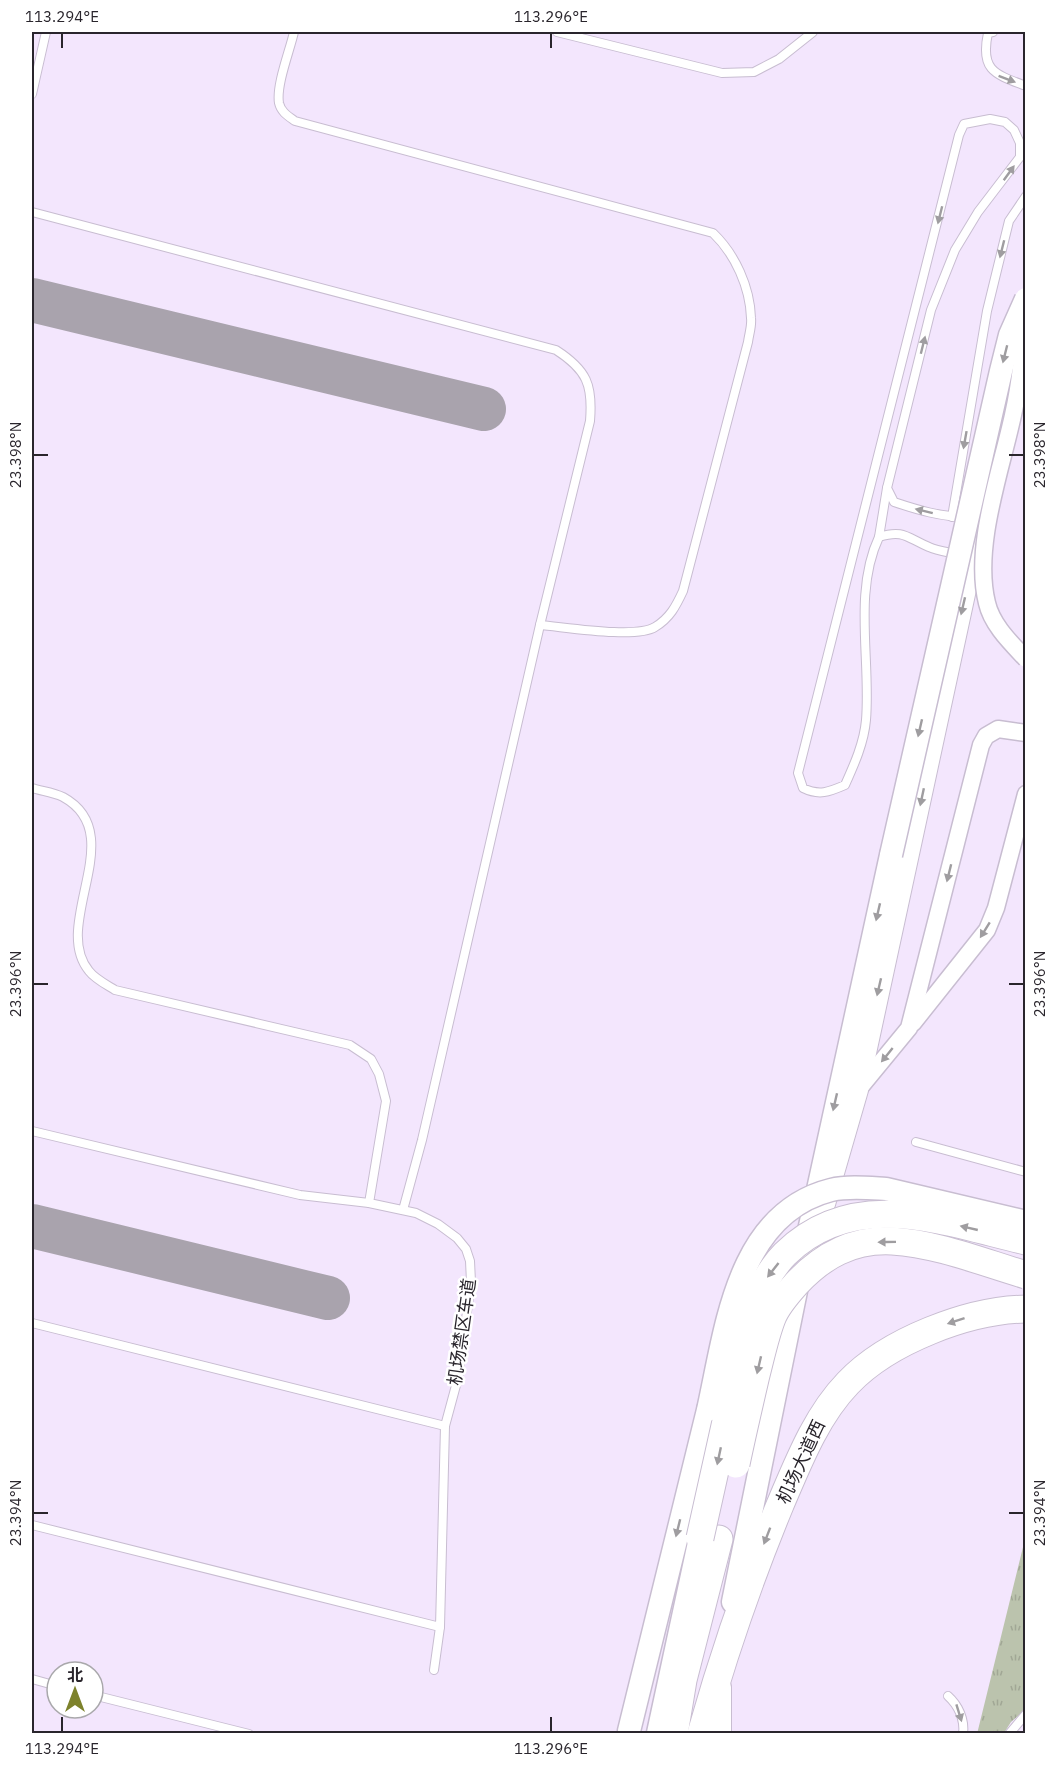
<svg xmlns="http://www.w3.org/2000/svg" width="1057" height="1765" font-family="'IBM Plex Sans','Noto Sans SC',sans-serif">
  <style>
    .built { fill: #f3e6fd; fill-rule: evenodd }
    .grass { fill: url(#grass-tufts) }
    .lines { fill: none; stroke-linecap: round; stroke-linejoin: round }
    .taxiway { stroke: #a9a3ad; stroke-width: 44 }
    .service-casing { stroke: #c8bdd1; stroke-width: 10 }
    .minor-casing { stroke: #c8bdd1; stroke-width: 19 }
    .tertiary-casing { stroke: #c8bdd1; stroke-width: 22 }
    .secondary-casing { stroke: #c8bdd1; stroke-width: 25 }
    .trunk-casing { stroke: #c8bdd1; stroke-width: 29 }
    .service { stroke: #fff; stroke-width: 8 }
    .minor { stroke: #fff; stroke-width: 16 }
    .tertiary { stroke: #fff; stroke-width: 20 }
    .secondary { stroke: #fff; stroke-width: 22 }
    .trunk { stroke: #fff; stroke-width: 27 }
    .minor-bridge-casing { stroke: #c8bdd1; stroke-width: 19; stroke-linecap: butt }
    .secondary-bridge-casing { stroke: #c8bdd1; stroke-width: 25; stroke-linecap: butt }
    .trunk-bridge-casing { stroke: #c8bdd1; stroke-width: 29; stroke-linecap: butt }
    .minor-bridge { stroke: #fff; stroke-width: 16 }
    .secondary-bridge { stroke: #fff; stroke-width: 22 }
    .trunk-bridge { stroke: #fff; stroke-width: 27 }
    .oneway { fill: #9f9da0 }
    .ticks { fill: none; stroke: #29252c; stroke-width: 2 }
    .labels { text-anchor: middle; stroke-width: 5; stroke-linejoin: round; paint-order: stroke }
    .street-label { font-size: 18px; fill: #29252c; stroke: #fff }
    .neatline { fill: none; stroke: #29252c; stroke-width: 2 }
    .ticks-label { font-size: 15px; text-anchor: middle; fill: #29252c }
  </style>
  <defs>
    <pattern id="grass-tufts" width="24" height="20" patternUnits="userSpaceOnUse" patternTransform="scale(1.5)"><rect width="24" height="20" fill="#bbc3ad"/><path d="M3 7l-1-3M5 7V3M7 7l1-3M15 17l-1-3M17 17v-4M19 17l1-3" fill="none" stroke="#a1a795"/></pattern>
  </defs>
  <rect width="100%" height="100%" fill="#f7f0fc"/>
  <path class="built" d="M32,32H1025V1733H32ZM57,1672H93V1708H57Z"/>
  <polygon class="grass" points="1024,1543 1025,1544 1025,1710 1011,1722 1004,1733 977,1734"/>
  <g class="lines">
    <g class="taxiway">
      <polyline points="32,300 484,409"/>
      <polyline points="32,1226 328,1298"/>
    </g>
    <g class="service-casing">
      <g id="service">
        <path d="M294,32C290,50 276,85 279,103C281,112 288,116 295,121L713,233C735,254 750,287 751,318C752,326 749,334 748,342L683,591C676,606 670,618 655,627C636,639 565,627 540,625"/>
        <polyline points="557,32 722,73 754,72 779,59 813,32"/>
        <path d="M993,32L988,33C980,70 994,74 1026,86"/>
        <polyline points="32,94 46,32"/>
        <path d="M32,212L556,350C587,370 593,385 590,421L540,625L422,1140L403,1210"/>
        <polyline points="952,517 987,311 1009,221 1026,196"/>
        <polyline points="879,537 887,488"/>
        <path d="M957,554C948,552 937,551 929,547C907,538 904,529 879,537C853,592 871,661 866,720C864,743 854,765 845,785C829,792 819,796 803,788L798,773L959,135L964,124L990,119L1005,122L1014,130L1020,143V157L978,212L955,250L931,310L887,488L894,502C918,510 941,517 967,517"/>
        <path d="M32,788C41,791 53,792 63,797C131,834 50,924 89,971C95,979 107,985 115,990L350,1045L371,1059L379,1074L386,1101L369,1203L416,1213L438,1224L457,1238L466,1249L470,1261L471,1282L458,1378L445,1426L440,1627L32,1525"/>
        <polyline points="32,1131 300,1195 369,1203"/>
        <polyline points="916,1142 1026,1172"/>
        <polyline points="32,1323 445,1426"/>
        <polyline points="434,1670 440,1627"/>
        <polyline points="32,1679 57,1686"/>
        <polyline points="93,1695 249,1734"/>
        <path d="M948,1696C958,1705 965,1719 963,1734"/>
        <polyline points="1009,1734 1026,1714"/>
      </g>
    </g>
    <g class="minor-casing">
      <g id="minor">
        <polyline points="913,1023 987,930 996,908 1026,794"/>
        <polyline points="858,1090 909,1028 981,745 986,736 998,729 1026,733"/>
      </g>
    </g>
    <g class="tertiary-casing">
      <g id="tertiary">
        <polyline points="825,1204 858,1090 981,520"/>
        <polyline points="721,1687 721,1734"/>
      </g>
    </g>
    <g class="secondary-casing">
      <g id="secondary">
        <polyline points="805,1249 891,855"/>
        <polyline points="733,1602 798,1281"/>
        <polyline points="629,1731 708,1410"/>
        <polyline points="658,1733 700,1538"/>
      </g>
    </g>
    <g class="trunk-casing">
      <g id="trunk">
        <polyline points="674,1734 683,1680 719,1539"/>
        <path d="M701,1734C723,1656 749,1580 780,1505C798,1463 816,1416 848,1383C888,1341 968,1310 1026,1309"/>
      </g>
    </g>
    <use href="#service" class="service"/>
    <use href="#minor" class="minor"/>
    <use href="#tertiary" class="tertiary"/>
    <use href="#secondary" class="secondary"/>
    <use href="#trunk" class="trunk"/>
    <g class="minor-bridge-casing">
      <path id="minor-bridge" d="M1025,310C1024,346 1021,380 1013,415C1001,471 973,547 987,603C992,625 1011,643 1026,659"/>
    </g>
    <g class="secondary-bridge-casing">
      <g id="secondary-bridge">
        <polyline points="891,855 1001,371 1010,335 1026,299"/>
        <path d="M708,1410C726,1330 736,1214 831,1190C848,1186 868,1188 886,1189L1026,1222"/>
      </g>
    </g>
    <g class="trunk-bridge-casing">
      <g id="trunk-bridge">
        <path d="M736,1464C742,1435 749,1405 756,1375C761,1356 765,1336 772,1318C777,1305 787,1294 796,1284C822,1256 852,1239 892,1241C938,1244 982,1262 1026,1275"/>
        <path d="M700,1538L751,1309C760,1290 770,1269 785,1254C855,1186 944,1222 1026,1241"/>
      </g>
    </g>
    <use href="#minor-bridge" class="minor-bridge"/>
    <use href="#secondary-bridge" class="secondary-bridge"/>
    <use href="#trunk-bridge" class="trunk-bridge"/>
  </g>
  <defs><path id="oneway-solid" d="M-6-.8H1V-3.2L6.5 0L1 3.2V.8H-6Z" transform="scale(1.5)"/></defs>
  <g class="oneway">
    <use href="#oneway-solid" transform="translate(1007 79) rotate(21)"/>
    <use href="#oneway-solid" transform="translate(1009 173) rotate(-54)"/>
    <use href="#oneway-solid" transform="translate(940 215) rotate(104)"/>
    <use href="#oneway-solid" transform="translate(1002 249) rotate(104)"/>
    <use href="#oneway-solid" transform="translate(923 345) rotate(-76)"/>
    <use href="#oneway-solid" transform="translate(1005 354) rotate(104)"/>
    <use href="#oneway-solid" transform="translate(965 440) rotate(100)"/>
    <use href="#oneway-solid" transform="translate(924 511) rotate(-166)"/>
    <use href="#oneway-solid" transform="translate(963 606) rotate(103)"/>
    <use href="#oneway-solid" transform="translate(920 728) rotate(103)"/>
    <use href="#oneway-solid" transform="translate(922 797) rotate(102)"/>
    <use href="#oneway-solid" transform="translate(949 873) rotate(104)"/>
    <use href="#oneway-solid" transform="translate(878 912) rotate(103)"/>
    <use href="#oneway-solid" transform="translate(985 930) rotate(122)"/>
    <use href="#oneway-solid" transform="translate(879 987) rotate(103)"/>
    <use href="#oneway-solid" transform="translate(887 1055) rotate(129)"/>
    <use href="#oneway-solid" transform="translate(835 1102) rotate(103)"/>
    <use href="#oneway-solid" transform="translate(969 1228) rotate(-167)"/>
    <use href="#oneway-solid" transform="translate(887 1242) rotate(179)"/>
    <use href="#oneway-solid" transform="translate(773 1270) rotate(128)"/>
    <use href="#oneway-solid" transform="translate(956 1321) rotate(162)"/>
    <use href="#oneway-solid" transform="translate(759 1365) rotate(103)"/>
    <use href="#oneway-solid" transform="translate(719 1456) rotate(102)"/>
    <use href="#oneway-solid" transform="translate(678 1528) rotate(104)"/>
    <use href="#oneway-solid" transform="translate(767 1536) rotate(111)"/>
    <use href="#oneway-solid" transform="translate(959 1713) rotate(73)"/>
  </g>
  <path class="ticks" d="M62,33V48M551,33V48M33,455H48M1009,455H1024M33,984H48M1009,984H1024M33,1513H48M1009,1513H1024M62,1717V1732M551,1717V1732"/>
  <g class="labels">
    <g class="street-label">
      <text transform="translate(462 1332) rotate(-82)" y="6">机场禁区车道</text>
      <text transform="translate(801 1462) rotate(-65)" y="6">机场大道西</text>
    </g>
  </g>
  <rect width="1057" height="1765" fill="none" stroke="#ffffff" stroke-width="66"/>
  <g transform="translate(75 1690)"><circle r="28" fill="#ffffff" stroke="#a9a8ab" stroke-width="1.5"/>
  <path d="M0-4.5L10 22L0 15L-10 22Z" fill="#7d822c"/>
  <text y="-9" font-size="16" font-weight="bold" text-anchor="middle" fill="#29252c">北</text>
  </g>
  <rect x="33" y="33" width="991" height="1699" class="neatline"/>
  <g class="ticks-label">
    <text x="62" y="22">113.294°E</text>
    <text x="551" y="22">113.296°E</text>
    <text transform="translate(16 455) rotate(-90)" y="5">23.398°N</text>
    <text transform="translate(1040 455) rotate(-90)" y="5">23.398°N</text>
    <text transform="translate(16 984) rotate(-90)" y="5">23.396°N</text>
    <text transform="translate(1040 984) rotate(-90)" y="5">23.396°N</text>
    <text transform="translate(16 1513) rotate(-90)" y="5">23.394°N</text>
    <text transform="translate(1040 1513) rotate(-90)" y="5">23.394°N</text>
    <text x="62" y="1754">113.294°E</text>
    <text x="551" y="1754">113.296°E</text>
  </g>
</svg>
